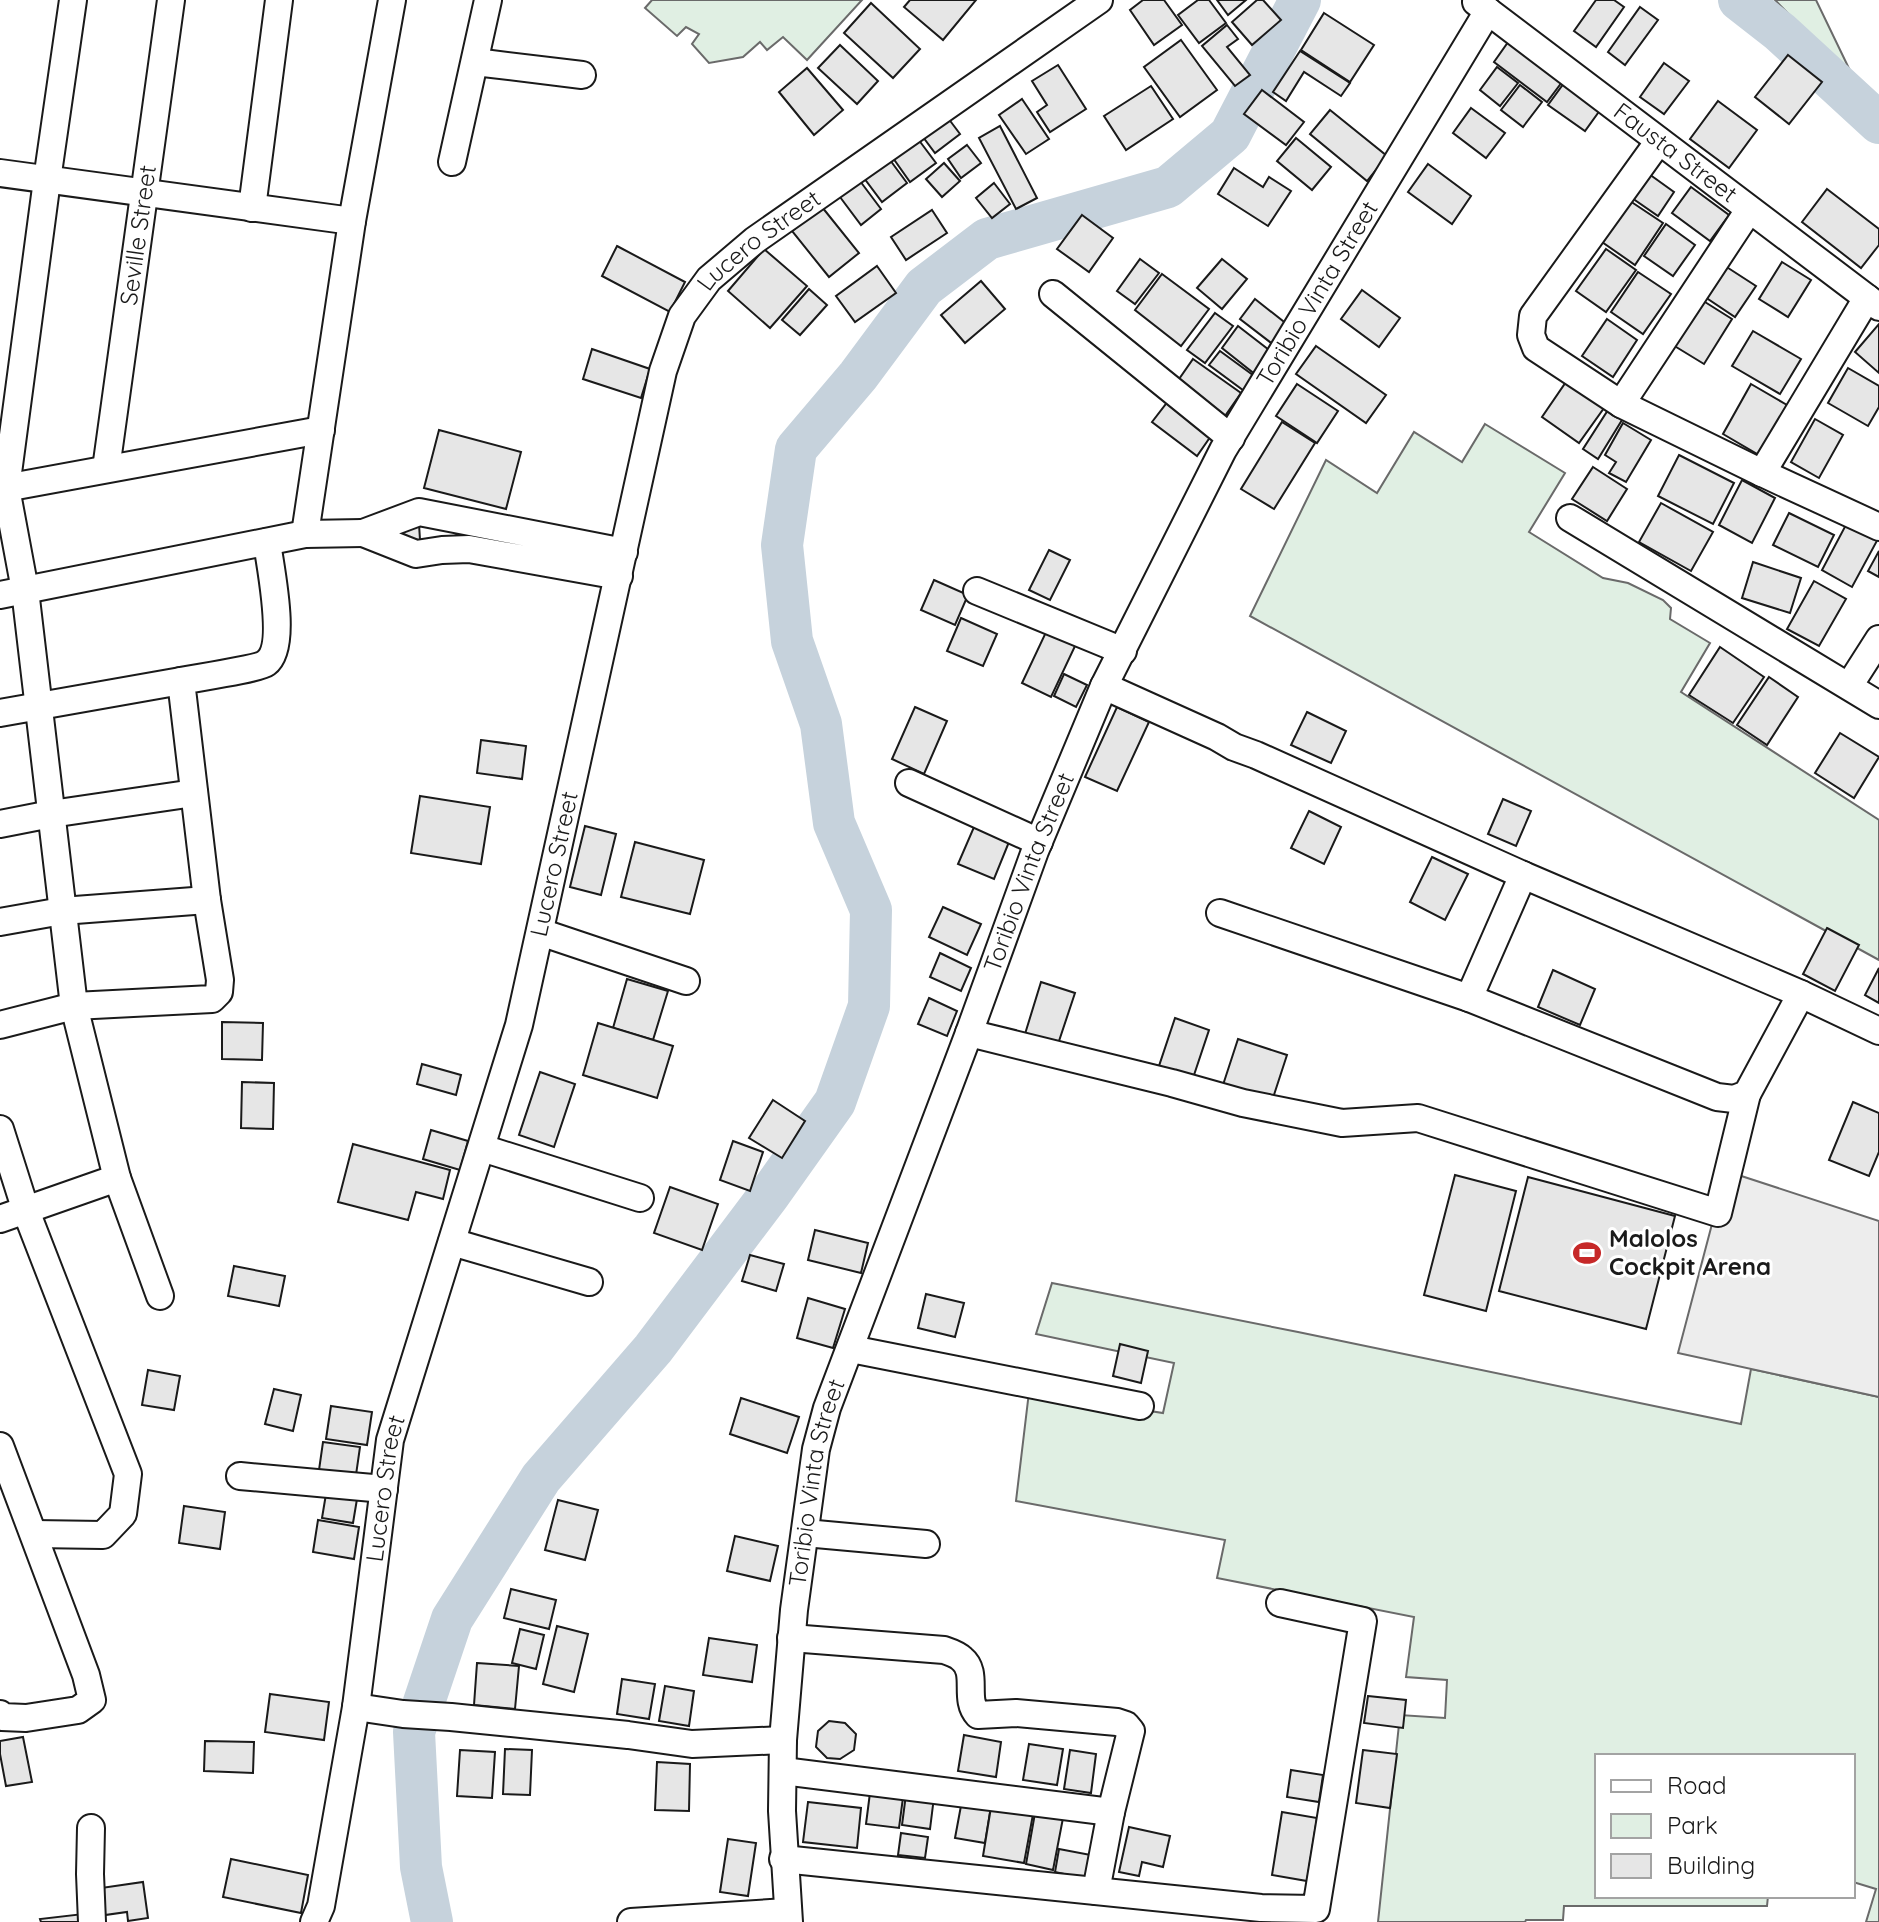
<svg xmlns="http://www.w3.org/2000/svg" width="1879" height="1922" font-family="Quicksand,sans-serif">
  <style>
    .green { fill: #e0efe3; stroke: #6a6a6a; stroke-width: 2 }
    .parking { fill: #ededed; stroke: #6a6a6a; stroke-width: 2 }
    .lines { fill: none; stroke-linecap: round; stroke-linejoin: round }
    .river { stroke: #c6d2dc; stroke-width: 42 }
    .building { fill: #e6e6e6; stroke: #1a1a1a; stroke-width: 2 }
    .minor-casing { stroke: #1a1a1a; stroke-width: 30 }
    .minor { stroke: #fff; stroke-width: 26 }
    .labels { text-anchor: middle; stroke-width: 6; stroke-linejoin: round; paint-order: stroke }
    .street-label { font-size: 24px; fill: #1a1a1a; stroke: #fff }
    .poi-label { font-size: 24px; font-weight: bold; fill: #1a1a1a; stroke: #fff; text-anchor: start }
  </style>
  <rect width="100%" height="100%" fill="#fff"/>
  <g class="green">
    <polygon points="652,0 862,0 807,60 783,37 767,50 760,42 743,57 709,63 692,44 699,34 686,27 677,36 645,8"/>
    <polygon points="1775,0 1816,0 1856,83"/>
    <polygon points="1485,424 1565,473 1529,532 1603,578 1628,583 1663,600 1671,608 1670,619 1710,643 1681,692 1879,820 1879,960 1250,616 1326,460 1377,493 1414,432 1462,462"/>
    <polygon points="1052,1283 1298,1332 1741,1424 1751,1369 1879,1397 1879,1922 1866,1922 1876,1889 1853,1882 1853,1756 1597,1756 1597,1896 1768,1896 1767,1906 1564,1906 1563,1920 1526,1920 1525,1922 1378,1922 1400,1715 1445,1718 1447,1680 1406,1677 1414,1617 1217,1578 1225,1540 1016,1501 1029,1392 1163,1413 1174,1363 1036,1334"/>
  </g>
  <polygon class="parking" points="1726,1171 1879,1221 1879,1397 1678,1353"/>
  <g class="lines">
    <g class="river">
      <polyline points="1739,0 1780,32 1879,123"/>
      <polyline points="432,1922 421,1867 414,1732 452,1619 541,1478 653,1349 769,1195 835,1102 869,1006 871,910 834,823 821,724 792,641 782,545 796,449 858,376 924,287 987,239 1168,187 1230,135 1300,0"/>
    </g>
  </g>
  <g class="building">
    <polygon points="910,0 976,0 943,40 904,7"/>
    <polygon points="1143,0 1164,0 1182,25 1154,45 1130,10"/>
    <polygon points="1198,0 1209,0 1226,23 1199,43 1178,15"/>
    <polygon points="1217,0 1246,0 1228,15"/>
    <polygon points="1257,0 1263,0 1281,20 1252,45 1232,22"/>
    <polygon points="1596,0 1614,0 1624,7 1596,47 1574,31"/>
    <polygon points="871,3 920,49 893,78 844,33"/>
    <polygon points="1640,7 1658,20 1625,65 1608,52"/>
    <polygon points="1324,13 1374,45 1350,82 1301,50"/>
    <polygon points="1227,25 1238,39 1227,47 1250,75 1235,86 1202,46"/>
    <polygon points="1511,38 1565,78 1547,102 1494,62"/>
    <polygon points="1181,40 1217,90 1180,117 1144,67"/>
    <polygon points="840,45 878,81 857,104 818,68"/>
    <polygon points="1300,51 1350,83 1341,96 1304,72 1286,101 1273,92"/>
    <polygon points="1788,55 1822,82 1789,124 1755,97"/>
    <polygon points="1664,63 1689,81 1664,114 1640,97"/>
    <polygon points="1058,65 1086,109 1050,132 1037,112 1047,105 1032,81"/>
    <polygon points="1497,67 1518,83 1500,106 1480,90"/>
    <polygon points="807,68 843,110 814,135 779,92"/>
    <polygon points="1567,79 1603,106 1585,131 1548,105"/>
    <polygon points="1520,85 1542,102 1523,127 1501,110"/>
    <polygon points="1151,86 1173,119 1126,150 1104,116"/>
    <polygon points="1262,90 1304,122 1286,145 1244,114"/>
    <polygon points="1022,99 1049,139 1026,154 999,115"/>
    <polygon points="1718,101 1757,130 1729,168 1690,139"/>
    <polygon points="1471,108 1505,133 1486,158 1453,133"/>
    <polygon points="1330,110 1387,156 1367,181 1310,134"/>
    <polygon points="948,118 960,134 935,153 923,137"/>
    <polygon points="1000,126 1037,198 1016,209 979,138"/>
    <polygon points="1296,138 1331,167 1312,190 1277,161"/>
    <polygon points="918,139 936,163 910,182 893,158"/>
    <polygon points="967,145 981,163 961,178 948,159"/>
    <polygon points="890,160 907,183 882,202 864,178"/>
    <polygon points="944,163 960,181 942,197 926,179"/>
    <polygon points="1428,164 1471,196 1452,224 1408,192"/>
    <polygon points="1234,168 1263,187 1269,177 1291,191 1268,226 1218,194"/>
    <polygon points="1649,174 1674,192 1658,216 1632,198"/>
    <polygon points="860,181 881,209 861,225 840,197"/>
    <polygon points="994,183 1010,204 992,218 976,198"/>
    <polygon points="1691,187 1729,215 1710,241 1672,213"/>
    <polygon points="1827,189 1879,229 1879,245 1861,268 1802,222"/>
    <polygon points="1630,201 1663,223 1635,265 1602,242"/>
    <polygon points="822,207 859,253 829,277 792,231"/>
    <polygon points="932,210 947,233 906,260 891,237"/>
    <polygon points="1082,215 1113,238 1089,272 1057,249"/>
    <polygon points="1666,224 1695,245 1673,276 1644,256"/>
    <polygon points="617,246 685,282 670,312 602,276"/>
    <polygon points="764,249 807,286 770,328 728,291"/>
    <polygon points="1606,249 1636,270 1606,312 1576,291"/>
    <polygon points="1140,259 1159,273 1135,304 1117,291"/>
    <polygon points="1222,259 1247,279 1222,309 1197,288"/>
    <polygon points="1782,262 1811,280 1788,317 1759,299"/>
    <polygon points="1722,264 1756,286 1735,317 1702,295"/>
    <polygon points="877,266 896,293 855,322 836,296"/>
    <polygon points="1638,272 1671,294 1643,334 1611,312"/>
    <polygon points="1162,274 1209,309 1181,346 1135,310"/>
    <polygon points="981,281 1005,309 965,343 941,315"/>
    <polygon points="809,289 827,305 800,335 782,320"/>
    <polygon points="1362,290 1400,318 1379,347 1341,319"/>
    <polygon points="1697,297 1732,319 1704,364 1668,342"/>
    <polygon points="1255,299 1293,329 1279,349 1240,319"/>
    <polygon points="1215,313 1233,326 1205,363 1187,350"/>
    <polygon points="1607,319 1637,340 1613,377 1582,356"/>
    <polygon points="1879,324 1879,373 1855,352"/>
    <polygon points="1238,326 1273,353 1256,375 1222,348"/>
    <polygon points="1753,331 1801,359 1780,394 1732,366"/>
    <polygon points="1316,346 1386,395 1366,423 1296,374"/>
    <polygon points="592,349 650,369 641,398 583,379"/>
    <polygon points="1220,351 1261,381 1251,396 1209,365"/>
    <polygon points="1193,359 1241,393 1225,416 1177,382"/>
    <polygon points="1848,368 1879,386 1879,407 1868,426 1828,403"/>
    <polygon points="1566,382 1604,408 1579,443 1542,417"/>
    <polygon points="1297,384 1338,411 1317,443 1276,416"/>
    <polygon points="1751,384 1787,405 1759,455 1723,434"/>
    <polygon points="1169,400 1213,433 1197,456 1152,422"/>
    <polygon points="1608,410 1622,420 1598,459 1583,449"/>
    <polygon points="1815,419 1843,435 1819,478 1791,462"/>
    <polygon points="1282,422 1315,443 1274,509 1241,489"/>
    <polygon points="1623,423 1651,440 1626,482 1609,473 1616,462 1605,455"/>
    <polygon points="439,430 521,452 506,509 424,488"/>
    <polygon points="1679,455 1734,483 1713,524 1658,496"/>
    <polygon points="1593,467 1627,489 1607,521 1572,499"/>
    <polygon points="1742,480 1775,498 1752,543 1719,525"/>
    <polygon points="1661,503 1713,532 1691,571 1639,542"/>
    <polygon points="1789,513 1834,535 1818,567 1773,545"/>
    <polygon points="1848,521 1879,537 1852,587 1822,570"/>
    <polygon points="402,524 419,524 420,540 403,540"/>
    <polygon points="1049,550 1070,560 1050,600 1029,590"/>
    <polygon points="1879,551 1879,577 1868,571"/>
    <polygon points="1753,562 1801,578 1790,613 1742,598"/>
    <polygon points="934,580 968,595 955,625 921,610"/>
    <polygon points="1814,581 1846,599 1819,646 1787,629"/>
    <polygon points="961,618 997,634 983,666 947,651"/>
    <polygon points="1047,630 1076,644 1051,697 1022,683"/>
    <polygon points="1720,647 1764,677 1733,723 1689,695"/>
    <polygon points="1064,674 1087,685 1076,707 1054,696"/>
    <polygon points="1769,677 1798,697 1767,745 1737,725"/>
    <polygon points="915,707 947,721 924,774 892,759"/>
    <polygon points="1117,707 1149,722 1117,791 1085,777"/>
    <polygon points="1307,712 1346,731 1331,763 1291,745"/>
    <polygon points="1840,733 1879,757 1854,798 1815,773"/>
    <polygon points="481,740 526,746 522,779 477,773"/>
    <polygon points="420,796 490,807 481,864 411,853"/>
    <polygon points="1503,799 1531,811 1516,846 1488,834"/>
    <polygon points="1309,811 1341,827 1324,864 1291,848"/>
    <polygon points="585,826 616,834 601,895 570,887"/>
    <polygon points="974,827 1009,842 994,879 958,864"/>
    <polygon points="635,842 704,860 690,914 621,897"/>
    <polygon points="1432,857 1468,874 1445,920 1410,902"/>
    <polygon points="943,907 981,924 967,955 929,937"/>
    <polygon points="1827,928 1859,945 1835,991 1803,974"/>
    <polygon points="940,953 971,968 961,991 930,977"/>
    <polygon points="1879,968 1879,1003 1865,995"/>
    <polygon points="1553,970 1595,989 1580,1025 1538,1007"/>
    <polygon points="627,979 668,991 653,1040 613,1028"/>
    <polygon points="1041,982 1075,993 1058,1044 1025,1034"/>
    <polygon points="929,998 957,1011 947,1036 918,1024"/>
    <polygon points="1175,1018 1209,1030 1192,1081 1158,1069"/>
    <polygon points="222,1022 263,1023 262,1060 222,1059"/>
    <polygon points="598,1023 673,1046 657,1098 583,1075"/>
    <polygon points="1238,1039 1287,1055 1271,1104 1222,1088"/>
    <polygon points="422,1064 461,1075 456,1095 417,1084"/>
    <polygon points="540,1072 575,1084 554,1147 519,1135"/>
    <polygon points="242,1082 274,1083 273,1129 241,1128"/>
    <polygon points="773,1100 805,1121 782,1158 749,1138"/>
    <polygon points="1853,1102 1879,1113 1879,1152 1869,1176 1829,1160"/>
    <polygon points="431,1130 468,1141 460,1170 423,1159"/>
    <polygon points="733,1141 763,1152 750,1191 720,1180"/>
    <polygon points="353,1144 450,1170 443,1199 416,1192 408,1220 338,1202"/>
    <polygon points="1455,1175 1516,1191 1486,1311 1424,1295"/>
    <polygon points="1528,1177 1675,1216 1646,1329 1499,1291"/>
    <polygon points="670,1187 718,1204 702,1250 654,1233"/>
    <polygon points="815,1230 868,1243 861,1273 808,1260"/>
    <polygon points="750,1255 784,1264 776,1291 742,1281"/>
    <polygon points="234,1266 285,1276 279,1306 228,1296"/>
    <polygon points="926,1294 964,1303 955,1337 918,1328"/>
    <polygon points="808,1298 845,1309 833,1348 797,1338"/>
    <polygon points="1120,1344 1148,1351 1141,1383 1113,1376"/>
    <polygon points="148,1370 180,1376 174,1410 142,1405"/>
    <polygon points="274,1389 301,1395 293,1431 265,1424"/>
    <polygon points="741,1398 799,1417 787,1453 730,1434"/>
    <polygon points="331,1406 372,1412 367,1445 326,1439"/>
    <polygon points="323,1442 360,1447 356,1475 319,1470"/>
    <polygon points="327,1488 358,1493 353,1523 322,1518"/>
    <polygon points="558,1500 598,1510 585,1560 545,1550"/>
    <polygon points="184,1506 225,1512 220,1549 179,1543"/>
    <polygon points="318,1520 359,1527 354,1559 313,1552"/>
    <polygon points="735,1536 778,1546 770,1581 727,1571"/>
    <polygon points="511,1589 556,1600 549,1629 504,1618"/>
    <polygon points="557,1626 588,1634 574,1692 543,1684"/>
    <polygon points="520,1629 544,1635 536,1669 512,1663"/>
    <polygon points="709,1638 757,1645 752,1682 703,1675"/>
    <polygon points="477,1663 519,1666 515,1709 474,1705"/>
    <polygon points="622,1679 655,1684 649,1719 617,1714"/>
    <polygon points="665,1686 694,1691 689,1726 659,1721"/>
    <polygon points="270,1694 329,1702 324,1740 265,1732"/>
    <polygon points="1368,1696 1406,1700 1403,1728 1364,1723"/>
    <polygon points="829,1721 845,1723 856,1734 854,1750 840,1759 827,1758 816,1747 818,1731"/>
    <polygon points="964,1735 1001,1742 996,1777 958,1771"/>
    <polygon points="23,1737 32,1782 6,1786 0,1754 0,1741"/>
    <polygon points="205,1741 254,1742 253,1773 204,1771"/>
    <polygon points="1029,1744 1063,1749 1057,1785 1023,1780"/>
    <polygon points="505,1749 532,1750 530,1795 503,1794"/>
    <polygon points="460,1750 495,1752 492,1798 457,1796"/>
    <polygon points="1070,1750 1096,1754 1091,1793 1064,1789"/>
    <polygon points="1363,1750 1397,1754 1390,1808 1356,1803"/>
    <polygon points="657,1762 690,1764 689,1811 655,1810"/>
    <polygon points="1291,1770 1323,1775 1319,1802 1287,1797"/>
    <polygon points="871,1785 904,1790 899,1828 866,1824"/>
    <polygon points="906,1794 934,1797 930,1829 902,1825"/>
    <polygon points="963,1795 992,1800 985,1843 955,1838"/>
    <polygon points="992,1801 1034,1809 1024,1863 983,1856"/>
    <polygon points="808,1802 861,1808 857,1848 803,1842"/>
    <polygon points="1282,1812 1317,1818 1307,1881 1272,1875"/>
    <polygon points="1035,1813 1063,1818 1053,1870 1026,1864"/>
    <polygon points="1129,1827 1170,1836 1163,1867 1142,1862 1139,1876 1119,1872"/>
    <polygon points="901,1833 928,1837 925,1858 898,1855"/>
    <polygon points="728,1839 756,1843 748,1896 720,1892"/>
    <polygon points="1059,1849 1096,1856 1091,1880 1055,1872"/>
    <polygon points="231,1859 308,1875 301,1913 223,1897"/>
    <polygon points="143,1882 148,1918 128,1921 127,1912 98,1916 94,1889"/>
    <polygon points="83,1914 83,1922 41,1922 40,1919"/>
  </g>
  <g class="lines">
    <g class="minor-casing">
      <g id="minor">
        <path id="s1" d="M1476,2L1879,307"/>
        <polyline points="475,62 582,75"/>
        <polyline points="1659,141 1533,316 1531,335 1536,348 1621,404 1762,473 1879,527"/>
        <polyline points="452,162 488,0"/>
        <polyline points="0,173 352,221"/>
        <polyline points="252,208 279,0"/>
        <polyline points="1053,294 1231,438"/>
        <polyline points="1621,404 1749,210"/>
        <path id="s2" d="M106,469L171,0"/>
        <polyline points="1762,473 1867,298"/>
        <polyline points="0,489 321,430"/>
        <polyline points="1570,518 1879,705"/>
        <polyline points="305,534 352,221 392,0"/>
        <polyline points="619,576 469,549 442,550 416,554 363,533 419,512 624,552"/>
        <polyline points="977,591 1123,651"/>
        <polyline points="0,595 305,534 363,533"/>
        <polyline points="1104,686 1217,737 1234,747 1256,755 1523,875 1801,994 1879,1031"/>
        <polyline points="1849,686 1879,639"/>
        <polyline points="0,713 181,681"/>
        <polyline points="909,783 1039,842"/>
        <polyline points="0,824 51,814 194,793"/>
        <polyline points="1220,913 1469,998 1717,1097 1734,1099 1747,1094 1801,994"/>
        <polyline points="0,922 62,911 207,900"/>
        <polyline points="540,932 686,981"/>
        <polyline points="1469,998 1523,875"/>
        <path d="M0,1025L74,1006L212,999L219,992L220,980L207,900L181,681C195,678 258,669 266,663C288,647 270,567 267,542"/>
        <polyline points="969,1033 1172,1083 1243,1103 1342,1123 1418,1118 1718,1213 1747,1094"/>
        <polyline points="0,1129 26,1211 128,1474 123,1514 103,1535 34,1534"/>
        <polyline points="482,1148 640,1198"/>
        <polyline points="117,1178 160,1296"/>
        <polyline points="0,1219 117,1178 74,1006 25,590 6,488 47,180 73,0"/>
        <polyline points="452,1242 589,1282"/>
        <polyline points="851,1349 1140,1406"/>
        <polyline points="0,1446 86,1675 92,1700 78,1710 26,1718 2,1717 0,1714"/>
        <polyline points="240,1476 384,1489"/>
        <polyline points="805,1533 926,1544"/>
        <path d="M791,1638L944,1650C950,1652 958,1655 962,1659C979,1673 963,1699 978,1715L1016,1713L1117,1722L1126,1725L1131,1731L1111,1812L1096,1891"/>
        <polyline points="356,1707 403,1714 451,1717 628,1735 692,1744 783,1740"/>
        <polyline points="783,1771 1111,1812"/>
        <polyline points="91,1828 90,1874 92,1922"/>
        <polyline points="783,1859 1261,1908 1316,1909 1363,1621 1280,1603"/>
        <path id="s3" d="M314,1922L321,1906L356,1707L390,1440L519,1025L663,371L682,316L709,279L755,240L1099,0"/>
        <polyline points="631,1922 787,1912"/>
        <path id="s4" d="M789,1922L782,1811L783,1740L794,1610L816,1449L827,1408L969,1033L1035,851L1104,686L1223,450L1488,11"/>
      </g>
    </g>
    <use href="#minor" class="minor"/>
  </g>
  <defs>
    <g id="stadium-bare" transform="scale(2.16)"><path d="M0-5a6.5 5 0 1 0 0 10a6.5 5 0 1 0 0-10ZM-3.5-1.8h7v3.6h-7Z" fill="#c62828" stroke="#fff" stroke-width="2.5" paint-order="stroke"/></g>
  </defs>
  <g fill-rule="evenodd">
    <use href="#stadium-bare" x="1587" y="1253"/>
  </g>
  <g class="labels">
    <g class="street-label">
      <text dy="8" stroke="none"><textPath href="#s1" startOffset="250">Fausta Street</textPath></text>
      <text dy="8" stroke="none"><textPath href="#s2" startOffset="236">Seville Street</textPath></text>
      <text dy="8" stroke="none"><textPath href="#s3" startOffset="1760">Lucero Street</textPath></text>
      <text dy="8" stroke="none"><textPath href="#s4" startOffset="1738">Toribio Vinta Street</textPath></text>
      <text dy="8" stroke="none"><textPath href="#s3" startOffset="1088">Lucero Street</textPath></text>
      <text dy="8" stroke="none"><textPath href="#s4" startOffset="1090">Toribio Vinta Street</textPath></text>
      <text dy="8" stroke="none"><textPath href="#s4" startOffset="442">Toribio Vinta Street</textPath></text>
      <text dy="8" stroke="none"><textPath href="#s3" startOffset="440">Lucero Street</textPath></text>
    </g>
    <g class="poi-label">
      <text x="1609" y="1247">Malolos<tspan x="1609" dy="28">Cockpit Arena</tspan></text>
    </g>
  </g>
  <rect x="1595" y="1754" width="260" height="144" fill="#ffffff" stroke="#a3a3a3" stroke-width="2"/>
  <rect x="1611" y="1780" width="40" height="12" fill="#ffffff" stroke="#a3a3a3" stroke-width="2"/>
  <text x="1667" y="1794" font-size="24" fill="#1a1a1a">Road</text>
  <rect x="1611" y="1814" width="40" height="24" fill="#e0efe3" stroke="#a3a3a3" stroke-width="2"/>
  <text x="1667" y="1834" font-size="24" fill="#1a1a1a">Park</text>
  <rect x="1611" y="1854" width="40" height="24" fill="#e6e6e6" stroke="#a3a3a3" stroke-width="2"/>
  <text x="1667" y="1874" font-size="24" fill="#1a1a1a">Building</text>
</svg>
